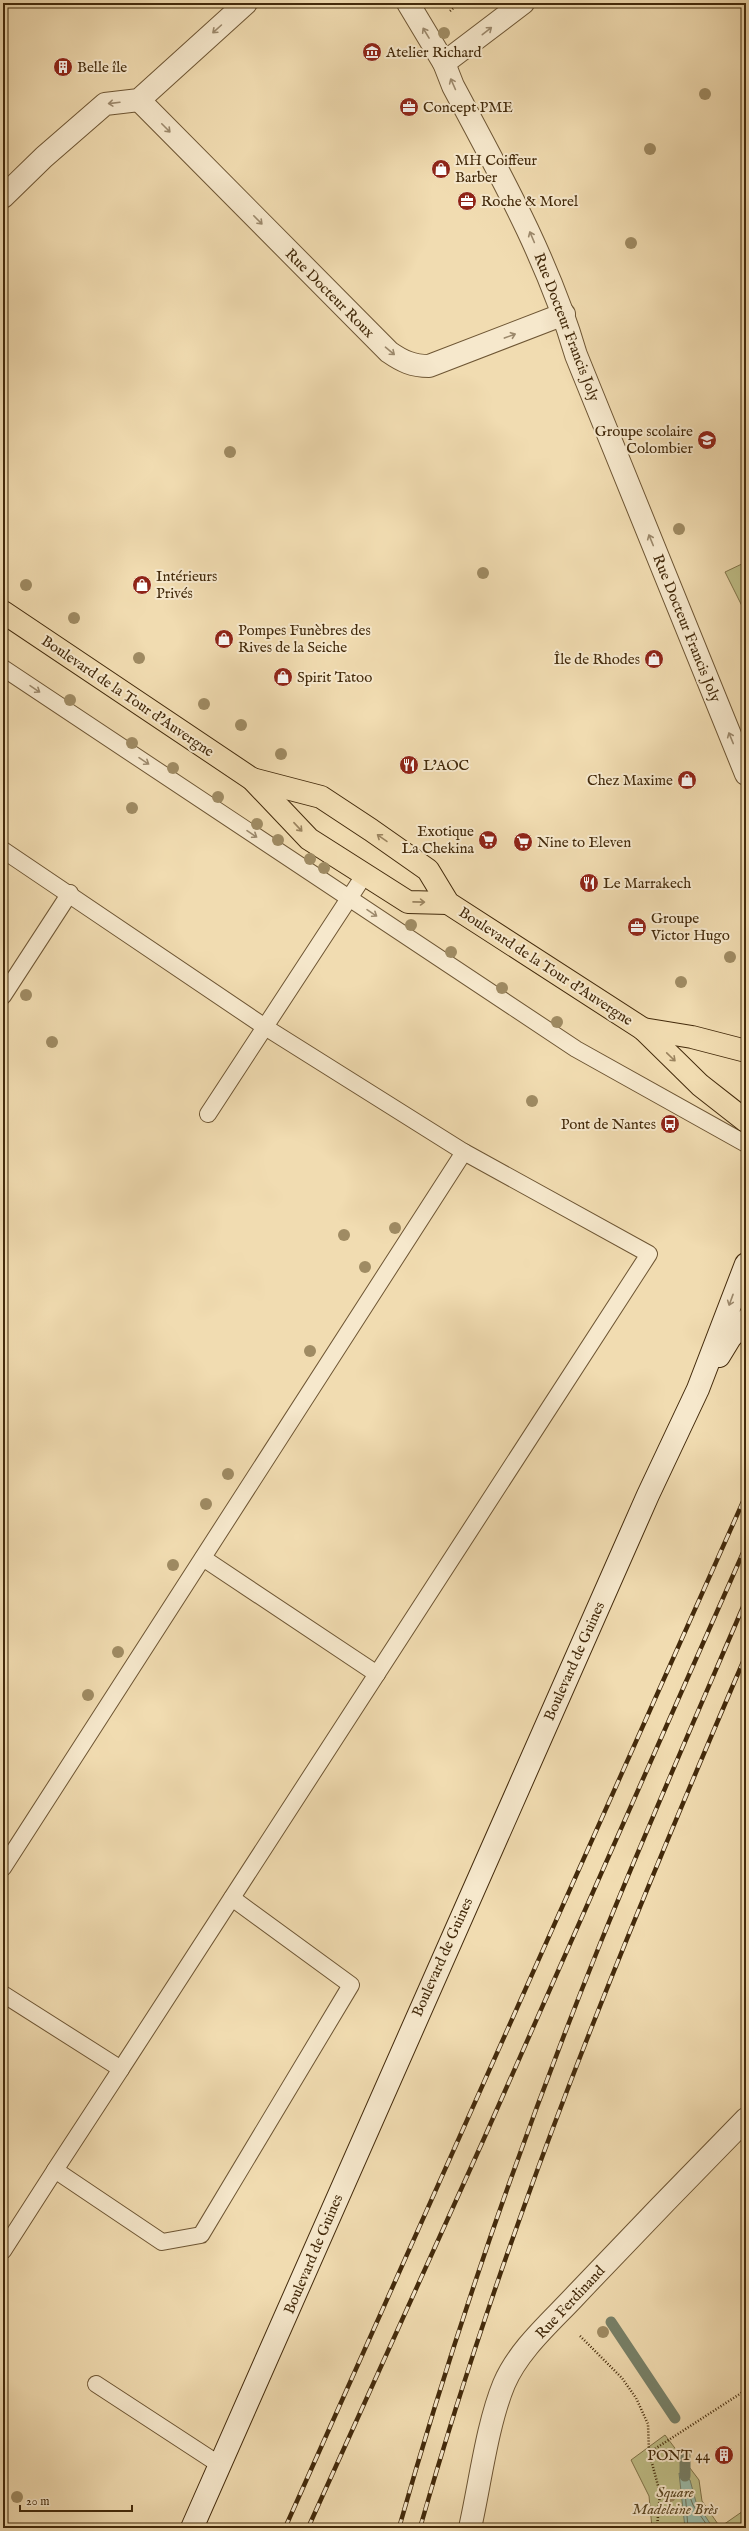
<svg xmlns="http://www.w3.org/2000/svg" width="749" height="2531" font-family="'IM FELL English',serif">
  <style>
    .green { fill: #bfbf88; stroke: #81744a }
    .water { fill: #9bbcaa; stroke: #78826a }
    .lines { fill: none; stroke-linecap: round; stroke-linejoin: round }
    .shore { stroke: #6f735a; stroke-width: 1 }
    .stream { stroke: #78826a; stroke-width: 11 }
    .lane-casing { stroke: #6e5634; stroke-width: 18 }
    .street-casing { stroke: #6e5634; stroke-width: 24 }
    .secondary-casing { stroke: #432a0b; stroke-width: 24 }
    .primary-casing { stroke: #432a0b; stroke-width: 24 }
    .path { stroke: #432a0b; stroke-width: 2.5; stroke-dasharray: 1 2; stroke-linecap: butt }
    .lane { stroke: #f6e8cc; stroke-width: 16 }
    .street { stroke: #f6e8cc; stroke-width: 22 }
    .secondary { stroke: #f6e8cc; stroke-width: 22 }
    .primary { stroke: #f1dcb1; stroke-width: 22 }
    .rail-casing { stroke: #432a0b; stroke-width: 4.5 }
    .rail { stroke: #f6e8cc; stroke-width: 3; stroke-dasharray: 9; stroke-linecap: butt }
    .tree { fill: #9f8b63 }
    .oneway { stroke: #9c896c }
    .oneway2 { stroke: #9a835e }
    .labels { text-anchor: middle; stroke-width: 4; stroke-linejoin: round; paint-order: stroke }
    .poi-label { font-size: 15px; fill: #432a0b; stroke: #f6e8cc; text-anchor: start }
    .street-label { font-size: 15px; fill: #432a0b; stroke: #f6e8cc }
    .park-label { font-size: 15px; font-style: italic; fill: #5c4824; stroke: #f6e8cc }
  </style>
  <rect width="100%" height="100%" fill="#f1dcb1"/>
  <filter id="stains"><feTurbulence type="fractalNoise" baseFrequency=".005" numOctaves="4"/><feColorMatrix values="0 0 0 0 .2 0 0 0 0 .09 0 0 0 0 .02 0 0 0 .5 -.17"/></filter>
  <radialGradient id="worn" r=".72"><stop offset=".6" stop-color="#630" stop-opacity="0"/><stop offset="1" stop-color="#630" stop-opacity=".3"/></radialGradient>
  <g class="green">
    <polygon points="746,562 746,614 725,572"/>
    <polygon points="665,2435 699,2480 702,2501 720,2527 746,2509 746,2528 652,2528 649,2496 631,2460"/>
  </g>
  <polygon class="water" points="679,2473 690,2480 696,2502 713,2528 685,2528"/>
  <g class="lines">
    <polyline class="shore" points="688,2528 685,2491 687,2489 693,2505 709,2528"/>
    <g class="stream">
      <polyline points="611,2322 675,2418"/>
      <polyline points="685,2454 685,2476"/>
    </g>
    <g class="lane-casing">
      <g id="lane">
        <polyline points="3,668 576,1049 746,1144"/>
        <polyline points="3,850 265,1027 464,1152 3,1868"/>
        <polyline points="3,996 70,893"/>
        <polyline points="208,1114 365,874"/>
        <polyline points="203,1558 377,1674"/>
        <polyline points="3,1994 121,2069 649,1254 464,1152"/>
        <polyline points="121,2069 55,2170 162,2242 201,2235 351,1985 232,1898"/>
        <polyline points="3,2251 55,2170"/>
        <polyline points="96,2384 220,2465"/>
      </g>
    </g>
    <g class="street-casing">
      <g id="street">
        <path d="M408,3L444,63L453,86C500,174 548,259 576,355L746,774"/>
        <polyline points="444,63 523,3"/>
        <path d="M139,100L389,352C402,361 412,366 429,366L564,314"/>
        <polyline points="3,197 44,157 105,104 139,100 246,3"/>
        <path d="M470,2528C480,2484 487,2425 504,2384C519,2349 551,2322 576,2295C632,2236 689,2177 746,2119"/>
      </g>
    </g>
    <g class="secondary-casing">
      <g id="secondary">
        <polyline points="719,1356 730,1338 746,1320"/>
        <polyline points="192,2528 648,1495 698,1389 746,1264"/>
      </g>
    </g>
    <g class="primary-casing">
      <g id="primary">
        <polyline points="3,612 252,779 309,839 408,902 448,903"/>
        <polyline points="252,779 321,797 371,830 428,870 448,903 643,1029 700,1085 746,1121"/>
        <polyline points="643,1029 692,1037 746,1051"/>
      </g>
    </g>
    <g class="path">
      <polyline points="450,11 459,3"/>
      <polyline points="580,2336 622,2378 636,2398 648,2424 649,2452 660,2493 657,2528"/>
      <polyline points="650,2452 746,2390"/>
    </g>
    <use href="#lane" class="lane"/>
    <use href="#street" class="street"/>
    <use href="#secondary" class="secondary"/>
    <use href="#primary" class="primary"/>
    <g class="rail-casing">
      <g id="rail">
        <polyline points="285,2528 746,1495"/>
        <polyline points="308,2528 482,2143 746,1546"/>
        <path d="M399,2528C455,2330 523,2135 600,1944C647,1828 697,1714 746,1600"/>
        <path d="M420,2528C505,2228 623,1941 746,1655"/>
      </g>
    </g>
    <use href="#rail" class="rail"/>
  </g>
  <g class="tree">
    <circle cx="444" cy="33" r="6"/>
    <circle cx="705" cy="94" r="6"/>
    <circle cx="650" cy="149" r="6"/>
    <circle cx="631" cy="243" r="6"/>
    <circle cx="230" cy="452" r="6"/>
    <circle cx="679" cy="529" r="6"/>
    <circle cx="483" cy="573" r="6"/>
    <circle cx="26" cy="585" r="6"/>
    <circle cx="74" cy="618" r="6"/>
    <circle cx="139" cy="658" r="6"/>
    <circle cx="70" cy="700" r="6"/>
    <circle cx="204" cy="704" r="6"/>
    <circle cx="241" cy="725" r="6"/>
    <circle cx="132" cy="743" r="6"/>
    <circle cx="281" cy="754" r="6"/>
    <circle cx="173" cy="768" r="6"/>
    <circle cx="218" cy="797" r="6"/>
    <circle cx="132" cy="808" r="6"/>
    <circle cx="257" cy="824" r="6"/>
    <circle cx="278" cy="840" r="6"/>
    <circle cx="310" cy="859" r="6"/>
    <circle cx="324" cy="868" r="6"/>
    <circle cx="411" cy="925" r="6"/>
    <circle cx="451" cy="952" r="6"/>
    <circle cx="730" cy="957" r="6"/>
    <circle cx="681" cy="982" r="6"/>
    <circle cx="502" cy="988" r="6"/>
    <circle cx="26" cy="995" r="6"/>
    <circle cx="557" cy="1022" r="6"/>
    <circle cx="52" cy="1042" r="6"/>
    <circle cx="532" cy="1101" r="6"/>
    <circle cx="395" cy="1228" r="6"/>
    <circle cx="344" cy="1235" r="6"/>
    <circle cx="365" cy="1267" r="6"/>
    <circle cx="310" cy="1351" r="6"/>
    <circle cx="228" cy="1474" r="6"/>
    <circle cx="206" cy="1504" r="6"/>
    <circle cx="173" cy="1565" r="6"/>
    <circle cx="118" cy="1652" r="6"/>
    <circle cx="88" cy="1695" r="6"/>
    <circle cx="603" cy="2332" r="6"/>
    <circle cx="670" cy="2496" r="6"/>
    <circle cx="17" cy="2497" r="6"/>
  </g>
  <defs><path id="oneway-shaft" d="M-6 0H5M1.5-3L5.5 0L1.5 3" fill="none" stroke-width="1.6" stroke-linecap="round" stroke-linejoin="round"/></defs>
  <g class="oneway">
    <use href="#oneway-shaft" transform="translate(217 29) rotate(138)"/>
    <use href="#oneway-shaft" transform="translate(487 31) rotate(-38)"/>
    <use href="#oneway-shaft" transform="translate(426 33) rotate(-121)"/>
    <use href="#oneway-shaft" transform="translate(453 84) rotate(-114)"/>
    <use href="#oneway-shaft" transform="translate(114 103) rotate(173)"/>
    <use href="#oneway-shaft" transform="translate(166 128) rotate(45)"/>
    <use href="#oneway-shaft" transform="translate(258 220) rotate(45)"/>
    <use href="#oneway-shaft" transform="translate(532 237) rotate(-113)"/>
    <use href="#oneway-shaft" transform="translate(510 336) rotate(-20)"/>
    <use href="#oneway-shaft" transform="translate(390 351) rotate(40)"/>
    <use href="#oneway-shaft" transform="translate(651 540) rotate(-112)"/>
    <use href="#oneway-shaft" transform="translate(35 689) rotate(34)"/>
    <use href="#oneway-shaft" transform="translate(731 738) rotate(-112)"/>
    <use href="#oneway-shaft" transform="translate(144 761) rotate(34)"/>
    <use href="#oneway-shaft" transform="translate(252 834) rotate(34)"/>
    <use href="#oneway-shaft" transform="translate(372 913) rotate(34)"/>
    <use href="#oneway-shaft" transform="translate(731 1300) rotate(110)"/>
  </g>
  <g class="oneway2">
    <use href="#oneway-shaft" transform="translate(298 827) rotate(47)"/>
    <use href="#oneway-shaft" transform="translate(382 838) rotate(-145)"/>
    <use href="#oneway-shaft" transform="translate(419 902) rotate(1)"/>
    <use href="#oneway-shaft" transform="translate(671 1057) rotate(44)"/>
  </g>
  <defs>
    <g id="museum-disc" transform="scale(1)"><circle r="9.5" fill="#8f2418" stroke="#f6e8cc"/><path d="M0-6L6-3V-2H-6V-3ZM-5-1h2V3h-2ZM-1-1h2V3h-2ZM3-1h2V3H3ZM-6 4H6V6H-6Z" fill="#fff"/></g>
    <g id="building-disc" transform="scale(1)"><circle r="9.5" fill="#8f2418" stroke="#f6e8cc"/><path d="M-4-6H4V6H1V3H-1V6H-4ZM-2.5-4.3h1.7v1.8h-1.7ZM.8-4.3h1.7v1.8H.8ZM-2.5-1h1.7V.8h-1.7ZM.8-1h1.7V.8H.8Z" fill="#fff"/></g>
    <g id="office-disc" transform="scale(1)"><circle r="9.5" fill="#8f2418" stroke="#f6e8cc"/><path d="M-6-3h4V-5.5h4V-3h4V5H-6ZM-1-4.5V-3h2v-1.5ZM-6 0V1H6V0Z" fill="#fff"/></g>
    <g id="shop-disc" transform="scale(1)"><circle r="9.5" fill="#8f2418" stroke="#f6e8cc"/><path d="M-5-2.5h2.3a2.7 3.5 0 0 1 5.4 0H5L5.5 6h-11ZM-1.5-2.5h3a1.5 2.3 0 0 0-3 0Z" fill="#fff"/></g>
    <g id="school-disc" transform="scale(1)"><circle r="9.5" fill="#8f2418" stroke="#f6e8cc"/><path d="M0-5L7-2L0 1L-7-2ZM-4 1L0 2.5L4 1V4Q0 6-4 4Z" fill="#fff"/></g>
    <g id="restaurant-disc" transform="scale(1)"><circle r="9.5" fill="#8f2418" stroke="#f6e8cc"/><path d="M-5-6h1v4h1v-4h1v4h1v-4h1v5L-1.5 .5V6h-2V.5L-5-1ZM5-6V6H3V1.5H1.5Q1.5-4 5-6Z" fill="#fff"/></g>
    <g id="supermarket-disc" transform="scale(1)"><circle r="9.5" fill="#8f2418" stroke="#f6e8cc"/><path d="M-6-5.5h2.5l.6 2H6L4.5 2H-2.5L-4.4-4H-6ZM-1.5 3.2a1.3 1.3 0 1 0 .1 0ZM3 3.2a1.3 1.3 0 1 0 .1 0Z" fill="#fff"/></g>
    <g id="bus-disc" transform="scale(1)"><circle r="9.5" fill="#8f2418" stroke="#f6e8cc"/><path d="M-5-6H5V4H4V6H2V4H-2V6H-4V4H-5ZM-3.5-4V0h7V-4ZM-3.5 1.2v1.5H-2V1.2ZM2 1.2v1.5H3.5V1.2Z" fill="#fff"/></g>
  </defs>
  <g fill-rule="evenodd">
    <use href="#museum-disc" x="372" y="52"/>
    <use href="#building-disc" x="63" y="67"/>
    <use href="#office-disc" x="409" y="107"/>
    <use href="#shop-disc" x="441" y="169"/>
    <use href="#office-disc" x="467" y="201"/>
    <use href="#school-disc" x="707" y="440"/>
    <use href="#shop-disc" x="142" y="585"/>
    <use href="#shop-disc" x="224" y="639"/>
    <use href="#shop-disc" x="654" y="659"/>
    <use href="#shop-disc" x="283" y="677"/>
    <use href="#restaurant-disc" x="409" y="765"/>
    <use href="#shop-disc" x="687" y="780"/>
    <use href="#supermarket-disc" x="488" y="840"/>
    <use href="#supermarket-disc" x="523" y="842"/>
    <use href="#restaurant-disc" x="589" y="883"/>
    <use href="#office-disc" x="637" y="927"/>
    <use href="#bus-disc" x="670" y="1124"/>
    <use href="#building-disc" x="724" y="2455"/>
  </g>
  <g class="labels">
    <g class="poi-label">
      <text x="386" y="57">Atelier Richard</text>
      <text x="77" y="72">Belle île</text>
      <text x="423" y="112">Concept PME</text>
      <text x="455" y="165">MH Coiffeur<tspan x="455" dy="17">Barber</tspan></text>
      <text x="481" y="206">Roche &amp; Morel</text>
      <text x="693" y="436" text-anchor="end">Groupe scolaire<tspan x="693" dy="17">Colombier</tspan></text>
      <text x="156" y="581">Intérieurs<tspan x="156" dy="17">Privés</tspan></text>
      <text x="238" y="635">Pompes Funèbres des<tspan x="238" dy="17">Rives de la Seiche</tspan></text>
      <text x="640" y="664" text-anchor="end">Île de Rhodes</text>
      <text x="297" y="682">Spirit Tatoo</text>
      <text x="423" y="770">L'AOC</text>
      <text x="673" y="785" text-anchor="end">Chez Maxime</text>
      <text x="474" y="836" text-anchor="end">Exotique<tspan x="474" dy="17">La Chekina</tspan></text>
      <text x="537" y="847">Nine to Eleven</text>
      <text x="603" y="888">Le Marrakech</text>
      <text x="651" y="923">Groupe<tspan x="651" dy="17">Victor Hugo</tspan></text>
      <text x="656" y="1129" text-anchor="end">Pont de Nantes</text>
      <text x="710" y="2460" text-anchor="end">PONT 44</text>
    </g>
    <g class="street-label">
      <text transform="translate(330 293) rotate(45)" y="5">Rue Docteur Roux</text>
      <text transform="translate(567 327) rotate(69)" y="5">Rue Docteur Francis Joly</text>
      <text transform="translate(687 628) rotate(68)" y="5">Rue Docteur Francis Joly</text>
      <text transform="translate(128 696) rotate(34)" y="5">Boulevard de la Tour d'Auvergne</text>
      <text transform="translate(546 966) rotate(33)" y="5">Boulevard de la Tour d'Auvergne</text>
      <text transform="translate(574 1661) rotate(-66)" y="5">Boulevard de Guines</text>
      <text transform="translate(442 1957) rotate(-66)" y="5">Boulevard de Guines</text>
      <text transform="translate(313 2254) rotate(-67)" y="5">Boulevard de Guines</text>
      <text transform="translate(570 2302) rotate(-47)" y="5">Rue Ferdinand</text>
    </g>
    <g class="park-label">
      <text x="675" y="2497">Square<tspan x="675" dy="17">Madeleine Brès</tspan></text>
    </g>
  </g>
  <rect width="749" height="2531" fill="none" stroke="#f1dcb1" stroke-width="16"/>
  <rect x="4" y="4" width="741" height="2523" fill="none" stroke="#432a0b" stroke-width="2"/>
  <rect x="8" y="8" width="733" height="2515" fill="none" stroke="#432a0b"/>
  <path d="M20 2505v6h112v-6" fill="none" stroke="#432a0b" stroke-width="2"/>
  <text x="26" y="2505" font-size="12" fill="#432a0b" stroke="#f6e8cc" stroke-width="3" paint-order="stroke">20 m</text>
  <rect width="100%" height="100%" filter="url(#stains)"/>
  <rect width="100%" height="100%" fill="url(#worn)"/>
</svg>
